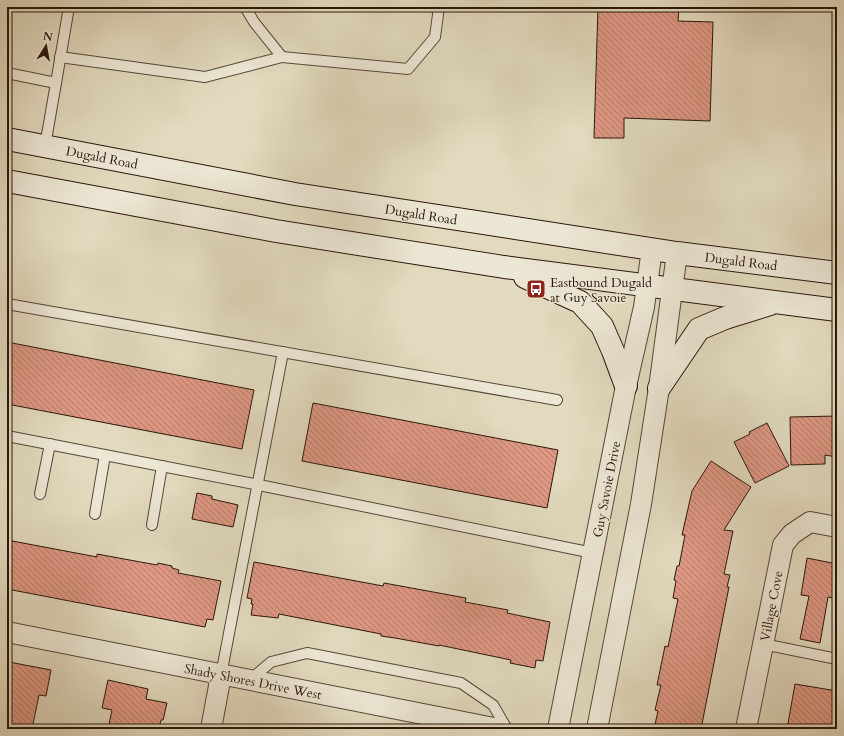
<svg xmlns="http://www.w3.org/2000/svg" width="844" height="736" font-family="Cardo,serif">
  <style>
    .building { fill: url(#building-back-hatch); stroke: #2a160b }
    .lines { fill: none; stroke-linecap: round; stroke-linejoin: round }
    .lane-casing { stroke: #584738; stroke-width: 12 }
    .street-casing { stroke: #584738; stroke-width: 22 }
    .secondary-casing { stroke: #2a160b; stroke-width: 24 }
    .lane { stroke: #ece7d5; stroke-width: 10 }
    .street { stroke: #ece7d5; stroke-width: 20 }
    .secondary { stroke: #ece7d5; stroke-width: 22 }
    .labels { text-anchor: middle; stroke-width: 3; stroke-linejoin: round; paint-order: stroke }
    .street-label { font-size: 13px; fill: #2a160b; stroke: #ece7d5 }
    .poi-label { font-size: 13px; fill: #2a160b; stroke: #ece7d5; text-anchor: start }
  </style>
  <defs>
    <pattern id="building-back-hatch" width="6" height="6" patternUnits="userSpaceOnUse"><rect width="6" height="6" fill="#df9884"/><path d="M-1 5l2 2M0 0l6 6M5-1l2 2" fill="none" stroke="#b57b6a"/></pattern>
  </defs>
  <rect width="100%" height="100%" fill="#e2dabf"/>
  <filter id="stains"><feTurbulence type="fractalNoise" baseFrequency=".005" numOctaves="4"/><feColorMatrix values="0 0 0 0 .2 0 0 0 0 .09 0 0 0 0 .02 0 0 0 .5 -.17"/></filter>
  <radialGradient id="worn" r=".72"><stop offset=".6" stop-color="#630" stop-opacity="0"/><stop offset="1" stop-color="#630" stop-opacity=".3"/></radialGradient>
  <g class="building">
    <polygon points="598,7 679,7 678,21 713,22 710,121 624,118 624,138 594,138"/>
    <polygon points="7,342 254,390 242,449 7,404"/>
    <polygon points="313,403 558,450 547,508 302,461"/>
    <polygon points="837,416 837,457 825,455 825,464 791,465 790,417"/>
    <polygon points="767,423 789,466 755,483 734,442 750,434 749,432"/>
    <polygon points="711,461 751,487 724,530 733,531 724,574 730,575 727,587 729,587 701,729 654,729 658,711 655,710 661,685 657,685 665,646 668,647 678,599 673,598 676,581 674,580 677,566 679,566 685,535 682,535 692,491"/>
    <polygon points="197,493 212,496 212,499 238,505 233,527 192,519"/>
    <polygon points="7,540 97,557 97,554 157,565 158,563 172,566 172,568 179,570 178,573 221,581 213,620 207,619 205,627 7,589"/>
    <polygon points="807,558 837,564 837,599 828,597 820,643 800,639 809,596 801,595"/>
    <polygon points="254,562 383,586 384,583 466,598 465,602 508,610 507,613 550,622 543,661 536,660 535,668 510,663 511,660 439,645 439,646 395,638 381,636 381,634 279,614 278,618 251,615 253,604 251,604 252,599 247,598"/>
    <polygon points="9,662 51,670 46,696 39,695 32,729 23,729 7,726 7,669"/>
    <polygon points="108,680 148,689 146,699 167,703 163,720 161,720 159,729 108,729 112,710 102,708"/>
    <polygon points="795,684 837,691 837,729 787,729"/>
  </g>
  <g class="lines">
    <g class="lane-casing">
      <g id="lane">
        <polyline points="245,7 254,22 282,57"/>
        <polyline points="60,57 205,77 282,57 408,69 435,37 439,7"/>
        <polyline points="7,73 56,83 45,146"/>
        <polyline points="56,83 69,7"/>
        <polyline points="7,304 557,400"/>
        <polyline points="7,436 259,485 593,553"/>
        <polyline points="40,494 50,444"/>
        <polyline points="95,514 105,455"/>
        <polyline points="152,525 162,466"/>
        <polyline points="763,644 837,659"/>
        <polyline points="221,675 283,352"/>
        <polyline points="250,680 271,662 307,653 461,683 493,705 507,729"/>
      </g>
    </g>
    <g class="street-casing">
      <g id="street">
        <polyline points="7,632 499,729"/>
        <polyline points="211,729 221,675"/>
        <polyline points="558,729 626,386 644,307 652,249"/>
        <polyline points="597,729 641,504 659,388 677,253"/>
        <polyline points="746,729 783,545 792,534 810,522 837,527"/>
      </g>
    </g>
    <g class="secondary-casing">
      <g id="secondary">
        <polyline points="7,139 295,194 677,253 837,273"/>
        <polyline points="7,181 276,231 504,267 837,310"/>
        <polyline points="525,277 580,302 602,326 613,351 626,386"/>
        <polyline points="659,388 699,329 725,318 770,304"/>
      </g>
    </g>
    <use href="#lane" class="lane"/>
    <use href="#street" class="street"/>
    <use href="#secondary" class="secondary"/>
  </g>
  <defs>
    <g id="bus-square" transform="scale(1)"><rect x="-9" y="-9" width="18" height="18" rx="4" fill="#8f2418" stroke="#ece7d5"/><path d="M-5-6H5V4H4V6H2V4H-2V6H-4V4H-5ZM-3.5-4V0h7V-4ZM-3.5 1.2v1.5H-2V1.2ZM2 1.2v1.5H3.5V1.2Z" fill="#fff"/></g>
  </defs>
  <g fill-rule="evenodd">
    <use href="#bus-square" x="536" y="289"/>
  </g>
  <g class="labels">
    <g class="street-label">
      <text transform="translate(102 157) rotate(11)" y="5">Dugald Road</text>
      <text transform="translate(421 214) rotate(9)" y="5">Dugald Road</text>
      <text transform="translate(741 261) rotate(7)" y="5">Dugald Road</text>
      <text transform="translate(606 489) rotate(-79)" y="5">Guy Savoie Drive</text>
      <text transform="translate(771 606) rotate(-79)" y="5">Village Cove</text>
      <text transform="translate(253 681) rotate(11)" y="5">Shady Shores Drive West</text>
    </g>
    <g class="poi-label">
      <text x="550" y="287">Eastbound Dugald<tspan x="550" dy="15">at Guy Savoie</tspan></text>
    </g>
  </g>
  <rect width="844" height="736" fill="none" stroke="#e2dabf" stroke-width="24"/>
  <rect x="8" y="8" width="828" height="720" fill="none" stroke="#2a160b" stroke-width="2"/>
  <rect x="12" y="12" width="820" height="712" fill="none" stroke="#2a160b"/>
  <g transform="translate(46 46) rotate(11)" stroke="#ece7d5" stroke-width="3" paint-order="stroke">
  <path d="M0-3L7 15L0 10L-7 15Z" fill="#2a160b"/>
  <text y="-6" font-size="11" font-weight="bold" text-anchor="middle" fill="#2a160b">N</text>
  </g>
  <rect width="100%" height="100%" filter="url(#stains)"/>
  <rect width="100%" height="100%" fill="url(#worn)"/>
</svg>
